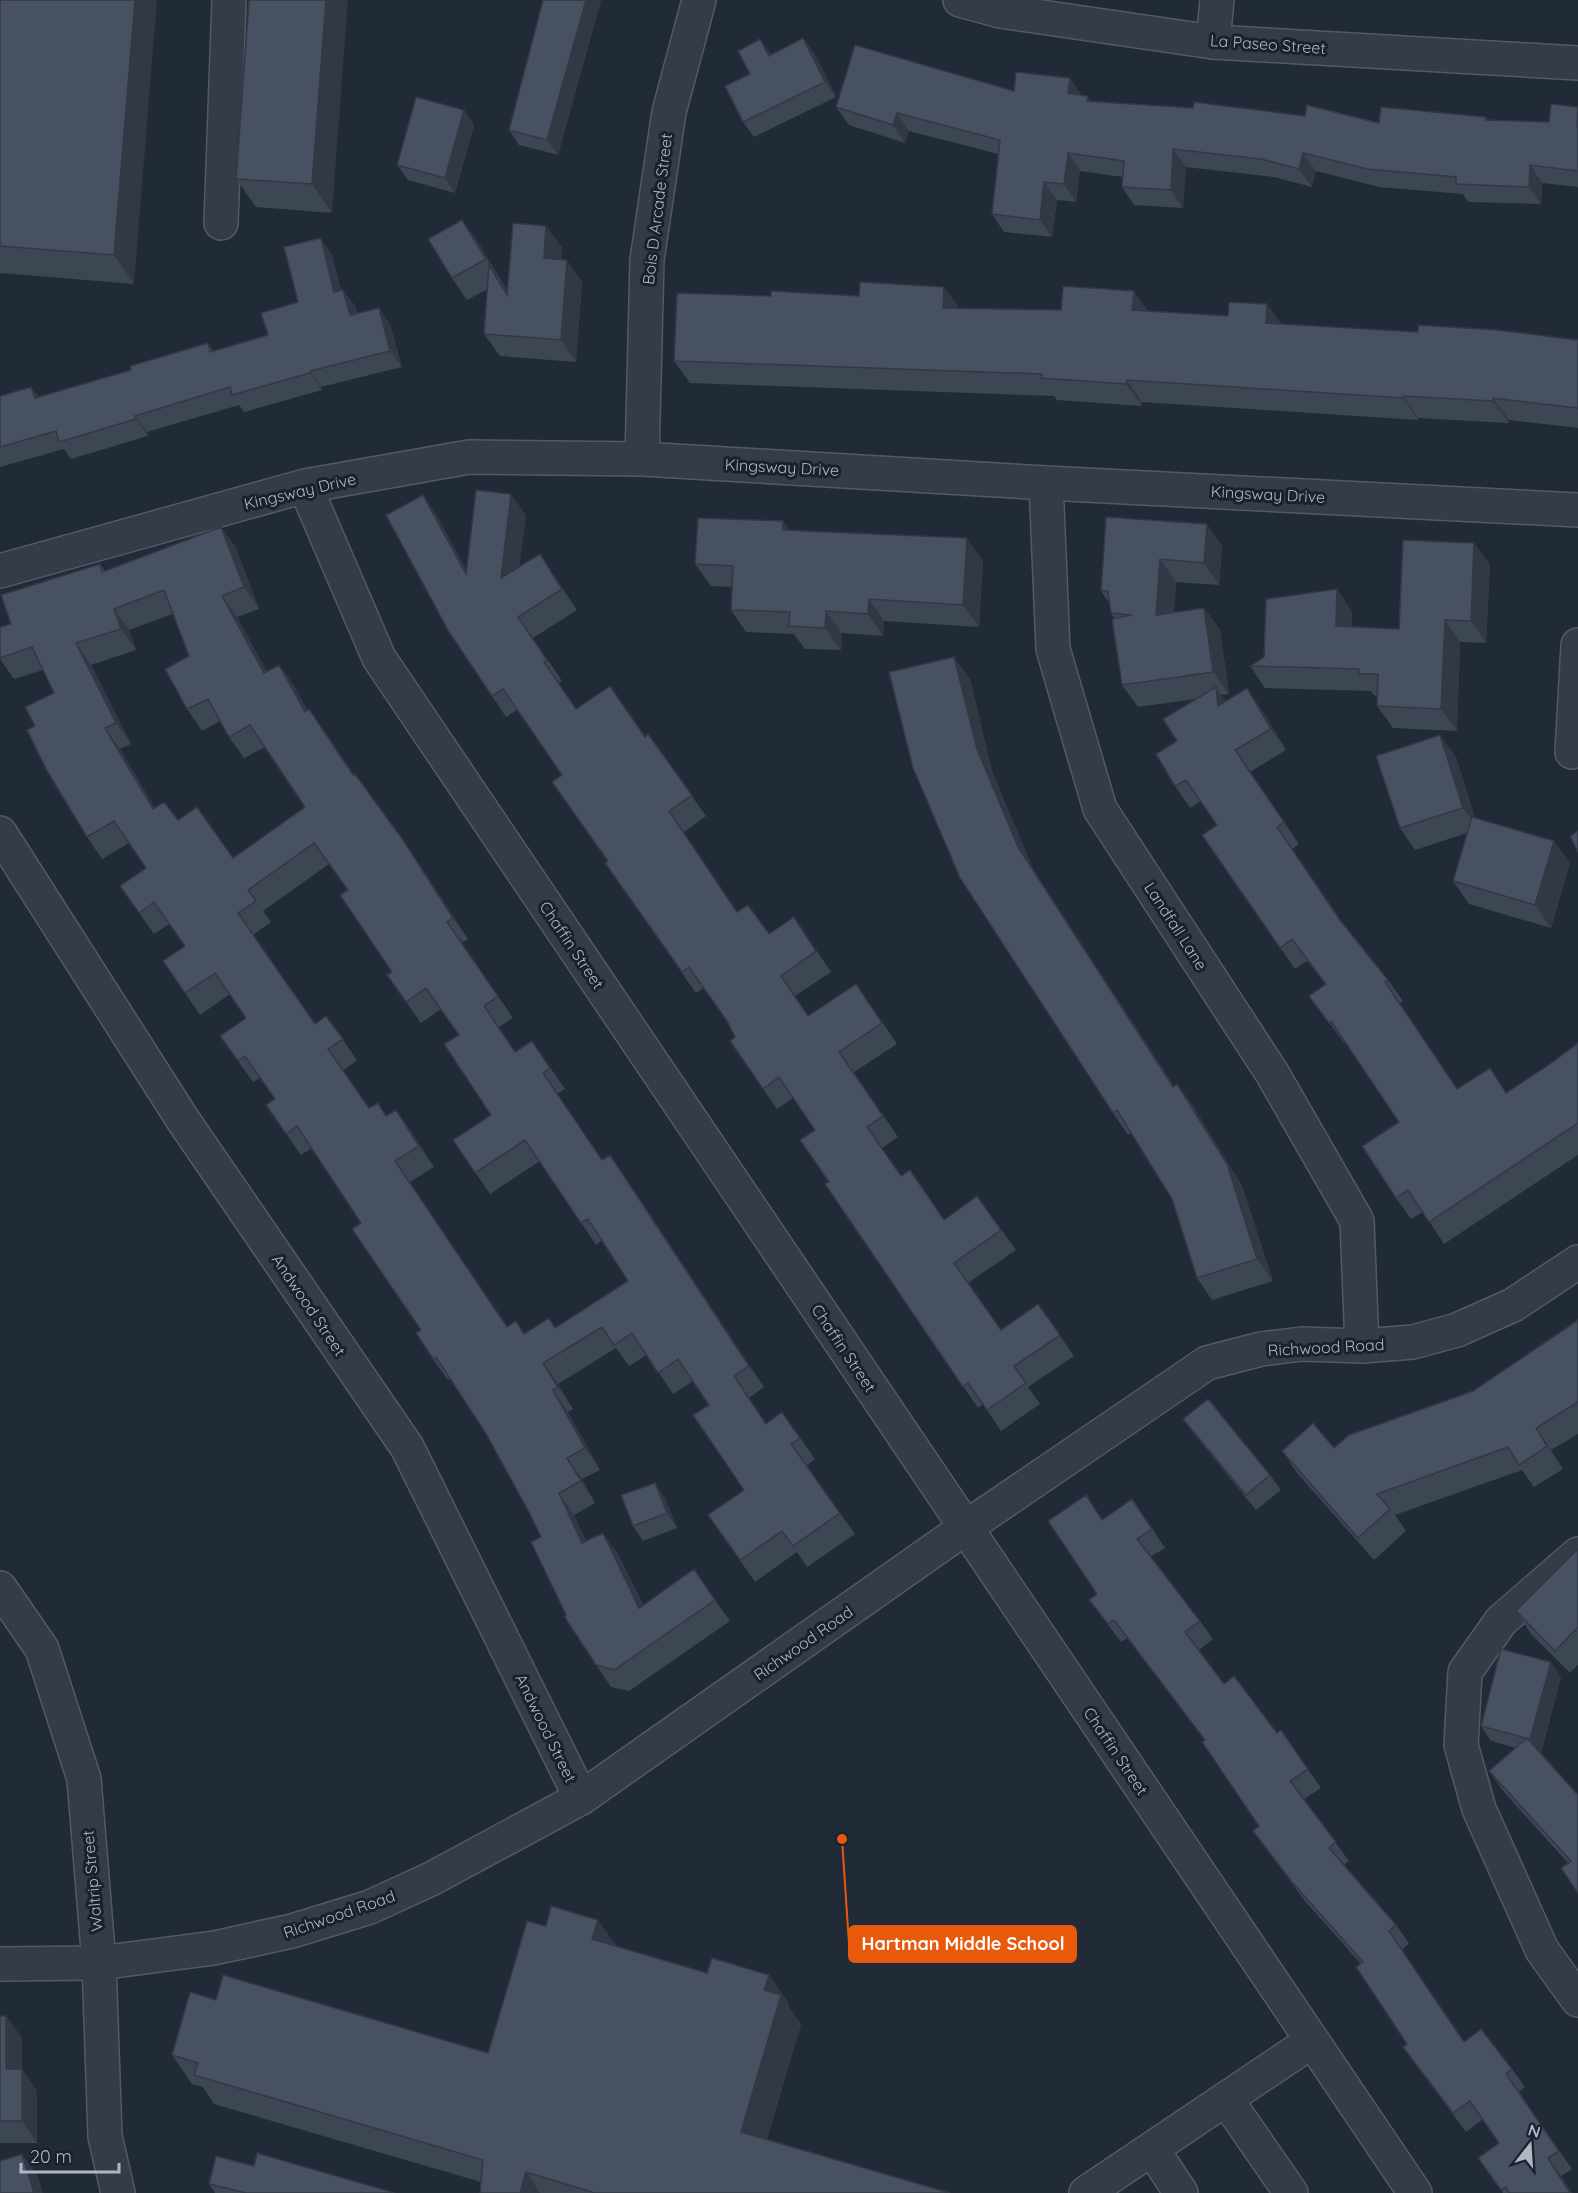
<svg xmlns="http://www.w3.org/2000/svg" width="1578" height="2193" font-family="Quicksand,sans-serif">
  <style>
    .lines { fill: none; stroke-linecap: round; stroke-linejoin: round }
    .minor-casing { stroke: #525a65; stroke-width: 36 }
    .minor { stroke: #343c48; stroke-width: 33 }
    .wall { fill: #3d4653; fill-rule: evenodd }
    .shaded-wall { fill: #323944 }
    .building { fill: #475161; stroke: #323944; stroke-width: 1.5; fill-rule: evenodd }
    .labels { text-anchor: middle; stroke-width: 6; stroke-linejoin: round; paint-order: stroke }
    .street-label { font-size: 16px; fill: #afb7c4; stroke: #1a212c }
    .leader { fill: none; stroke: #e8590c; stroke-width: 2 }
    .callout-dot { fill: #e8590c; stroke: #1a212c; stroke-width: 2 }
    .callout { fill: #e8590c; stroke: #e8590c; stroke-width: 2 }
    .callout-label { font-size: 18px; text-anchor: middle; font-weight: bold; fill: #fff }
  </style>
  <rect width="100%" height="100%" fill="#212a37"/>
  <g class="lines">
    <g class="minor-casing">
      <g id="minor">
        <polyline points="960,0 1000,11 1213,42 1578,63"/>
        <polyline points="1213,42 1217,0"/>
        <polyline points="221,223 229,0"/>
        <polyline points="642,459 647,260 669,112 699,0"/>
        <polyline points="1046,483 1053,649 1100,809 1272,1073 1357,1221 1362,1346"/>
        <polyline points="305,486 379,658 1415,2193"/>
        <polyline points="0,571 305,486 469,457 642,459 1046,483 1578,510"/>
        <polyline points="1572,752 1578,645"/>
        <polyline points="0,833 183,1120 407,1447 581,1798"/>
        <polyline points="1578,1554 1501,1621 1465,1672 1461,1745 1479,1809 1542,1950 1578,2000"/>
        <polyline points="0,1588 42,1649 84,1779 99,1963 105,2136 118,2193"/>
        <polyline points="0,1964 99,1963 214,1948 292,1931 370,1907 431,1879 581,1798 965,1528 1207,1363 1261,1349 1302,1344 1362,1346 1413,1342 1457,1330 1513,1305 1578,1262"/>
        <polyline points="1226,2099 1291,2193"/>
        <polyline points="1152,2149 1181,2193"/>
        <polyline points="1086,2193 1312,2041"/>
      </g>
    </g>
    <use href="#minor" class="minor"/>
  </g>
  <g class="wall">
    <polygon points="0,0 134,284 0,273"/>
    <polygon points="249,0 332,213 256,207 236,179"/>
    <polygon points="543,0 601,0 558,155 519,145 509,130"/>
    <polygon points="803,38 814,53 836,97 754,137 743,122 750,74 771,54"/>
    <polygon points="1070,78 1081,95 1091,101 1305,116 1379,123 1486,117 1488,120 1549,122 1578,107 1578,187 1542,183 1541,204 1468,202 1463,194 1379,187 1316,171 1312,187 1274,177 1186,167 1183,208 1134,205 1122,187 1123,177 1080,171 1076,202 1057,200 1052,237 1004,232 992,214 998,154 909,131 905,143 849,125 836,107 1014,91"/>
    <polygon points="464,110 474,125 455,193 408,180 397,165"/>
    <polygon points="462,220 478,242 508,292 546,226 562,248 561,260 582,282 576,362 500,356 484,334 488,289 467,300 452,278"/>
    <polygon points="332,255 341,291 343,290 355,306 357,313 390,324 402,367 321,387 322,390 244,412 239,405 147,432 148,436 71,459 64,449 0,467 0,396 31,387 39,397 131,370 208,343 213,351 268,335 298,302"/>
    <polygon points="1134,291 1147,311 1228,316 1267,304 1281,324 1418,332 1578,340 1578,428 1509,420 1509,423 1418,418 1418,420 1142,402 1142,406 1057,400 1054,396 690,383 674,361 771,296 859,296 959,308 1061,310"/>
    <polygon points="423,495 437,516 466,569 526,515 519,567 554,575 577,610 533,638 562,681 558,683 576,709 645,736 648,734 706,816 684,832 737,912 769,934 794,917 831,972 795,996 808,1016 871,1005 897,1044 854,1072 898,1137 882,1148 901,1176 944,1220 977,1196 1016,1250 968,1283 1001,1330 1038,1304 1074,1356 1028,1387 1040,1404 1001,1431 983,1404 978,1408 825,1184 829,1182 815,1130 793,1098 777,1109 763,1089 727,1021 704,988 696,993 605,863 607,861 562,775 517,710 506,717 492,696"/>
    <polygon points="1106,517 1222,546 1219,585 1176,582 1174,612 1204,608 1220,630 1229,694 1221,695 1226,701 1262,710 1286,750 1250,772 1299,844 1292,849 1342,923 1388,980 1403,1001 1400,1003 1458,1089 1507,1093 1550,1064 1578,1043 1578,1155 1444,1244 1423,1212 1411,1219 1396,1198 1399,1122 1346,1043 1345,1044 1309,996 1325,984 1307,961 1295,969 1202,835 1217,825 1201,801 1190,808 1175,786 1177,741 1196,699 1138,707 1122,685 1115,619 1111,613 1110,604 1101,591"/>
    <polygon points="783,521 789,530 983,561 979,627 884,621 883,636 842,633 841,650 805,649 794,634 746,632 731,610 732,587 711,586 695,564"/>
    <path d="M221,527L236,548L259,609L237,617L267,672L279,665L294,686L307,710L324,730L354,775L418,862L468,939L462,943L513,1018L499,1027L516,1052L532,1041L565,1089L557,1094L602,1160L610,1155L764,1387L749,1398L766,1423L782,1412L815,1459L806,1466L855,1534L807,1567L797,1552L755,1582L708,1515L744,1490L709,1405L693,1381L673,1394L647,1355L629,1366L616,1348L558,1384L573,1409L568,1412L600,1470L582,1479L595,1503L574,1515L586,1541L618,1554L643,1605L715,1600L730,1621L629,1691L611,1687L596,1665L566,1615L541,1537L530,1514L485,1432L450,1379L448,1380L433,1359L421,1330L361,1223L312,1148L301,1155L266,1105L275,1099L260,1078L253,1082L220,1036L246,1018L230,994L200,1015L185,993V946L169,924L154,934L120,886L146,868L129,843L102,859L87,837L35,726L54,693L43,670L14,679L0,659L11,624L100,564L105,571ZM173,614L189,656L187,709L202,731L220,721L229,737L244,758L265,747L305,807L233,858L178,820L155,808L120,749L131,744L91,665L136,650L129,630ZM329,864L348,890L392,972L387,975L421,1023L441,1009L459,1035L491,1115L453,1140L490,1194L540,1161L596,1245L602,1240L628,1281L556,1328L549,1318L525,1333L507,1327L410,1182L434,1167L411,1131L396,1110L387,1116L369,1108L343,1071L357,1060L326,1016L315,1024L253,935L271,922L263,911Z"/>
    <polygon points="1474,543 1490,565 1486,643 1460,642 1457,731 1393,728 1377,706 1377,696 1375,696 1371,691 1265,688 1250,666 1264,657 1337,589 1352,612 1352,627 1399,629"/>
    <polygon points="970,679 992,771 1033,869 1174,1086 1177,1084 1193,1106 1242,1186 1273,1281 1212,1300 1197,1278 1172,1199 1131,1133 1128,1135 1113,1113 960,878"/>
    <polygon points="1456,757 1475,818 1570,863 1551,928 1469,904 1453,881 1467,833 1415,850 1400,828"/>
    <polygon points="1578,1320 1578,1434 1551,1450 1563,1469 1534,1487 1522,1470 1395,1515 1406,1531 1374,1560 1297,1473 1282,1451 1334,1448 1473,1391"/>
    <polygon points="1183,1419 1270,1475 1281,1490 1256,1510 1194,1434"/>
    <polygon points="665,1498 677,1528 643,1541 633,1526"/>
    <polygon points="1145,1518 1165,1548 1150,1557 1200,1621 1213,1639 1199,1650 1224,1684 1277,1733 1281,1730 1321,1788 1304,1799 1349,1861 1344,1865 1396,1925 1409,1943 1402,1950 1464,2042 1512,2069 1525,2087 1519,2092 1572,2169 1561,2176 1572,2193 1503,2193 1478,2158 1499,2143 1483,2119 1466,2132 1416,2065 1403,2047 1407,2044 1361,1964 1305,1901 1266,1849 1253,1831 1259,1826 1205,1740 1127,1638 1121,1642 1089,1600 1097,1594 1102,1519"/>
    <polygon points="1578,1549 1578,1665 1570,1673 1531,1634 1516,1611"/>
    <polygon points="1561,1677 1541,1753 1578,1795 1578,1893 1568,1863 1504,1792 1489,1771 1516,1748 1491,1741 1481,1726"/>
    <polygon points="617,1947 707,1973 769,1975 789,2004 788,2006 801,2024 767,2139 950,2193 480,2193 481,2182 214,2104 203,2087 192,2084 172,2055 216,2000 488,2053"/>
    <polygon points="0,2016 6,2016 22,2038 22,2069 37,2091 37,2143 0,2143"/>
    <polygon points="254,2166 395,2193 215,2193 209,2184"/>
  </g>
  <g class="shaded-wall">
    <polygon points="135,0 157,0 134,284 114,255"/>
    <polygon points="326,0 348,0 332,213 312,184"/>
    <polygon points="586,0 601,0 558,155 547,140"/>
    <polygon points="803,38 814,53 836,97 825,82"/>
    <polygon points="760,39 771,54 769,56"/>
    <polygon points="1070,78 1082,96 1068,93"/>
    <polygon points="464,110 474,125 455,193 445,178"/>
    <polygon points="897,113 909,131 905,143 893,125"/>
    <polygon points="1173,149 1186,167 1183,208 1171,190"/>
    <polygon points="1068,153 1080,171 1076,202 1064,184"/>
    <polygon points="1303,153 1316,171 1312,187 1299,169"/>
    <polygon points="1530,165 1542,183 1541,204 1529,187"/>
    <polygon points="1044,182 1057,200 1052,237 1040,220"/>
    <polygon points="462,220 478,242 501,281 486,259"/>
    <polygon points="546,226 562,248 559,280 544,258"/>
    <polygon points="321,238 332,255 346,309 334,292"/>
    <polygon points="567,260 582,282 576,362 561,340"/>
    <polygon points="489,265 505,288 523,318 507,295"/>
    <polygon points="944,287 960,309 943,308"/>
    <polygon points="343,290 355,306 361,331 350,315"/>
    <polygon points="1134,291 1149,313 1132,310"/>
    <polygon points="1267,304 1283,326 1266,323"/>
    <polygon points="379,308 390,324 402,367 390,351"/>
    <polygon points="310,371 321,387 322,390 310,373"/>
    <polygon points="1127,380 1142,402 1142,406 1126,384"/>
    <polygon points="31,387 43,403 35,398"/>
    <polygon points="1403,396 1418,418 1418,420 1403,398"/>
    <polygon points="1493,398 1509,420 1509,423 1493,401"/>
    <polygon points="135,416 147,432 148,436 136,419"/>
    <polygon points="511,494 526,515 515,599 501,578"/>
    <polygon points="423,495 437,516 480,595 466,574"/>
    <polygon points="783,521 799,543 783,530"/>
    <polygon points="1207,524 1222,546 1219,585 1204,563"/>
    <polygon points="221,527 236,548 259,609 244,587"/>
    <polygon points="967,538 983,561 979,627 963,605"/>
    <polygon points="1474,543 1490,565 1486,643 1471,621"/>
    <polygon points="540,554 554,575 577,610 562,589"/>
    <polygon points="1160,559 1176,582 1172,637 1156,615"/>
    <polygon points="1337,589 1352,612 1351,648 1336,626"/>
    <polygon points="222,596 237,617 279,694 264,673"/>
    <polygon points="869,599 884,621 883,636 868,614"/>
    <polygon points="1204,608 1220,630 1229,694 1213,672"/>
    <polygon points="114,609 129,630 136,650 121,629"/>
    <polygon points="826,611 842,633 841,650 825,628"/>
    <polygon points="1445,620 1460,642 1457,731 1441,709"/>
    <polygon points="76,643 91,665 131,744 116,723"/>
    <polygon points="954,657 970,679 992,771 1033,869 1188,1109 1173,1087 1018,847 977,749"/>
    <polygon points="279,665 294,686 320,733 305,712"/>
    <polygon points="1216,687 1231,709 1218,706"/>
    <polygon points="1247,688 1262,710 1286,750 1271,729"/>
    <polygon points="105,728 120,749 168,830 153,809"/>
    <polygon points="1440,735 1456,757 1479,830 1463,808"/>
    <polygon points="403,840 418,862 468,939 453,918"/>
    <polygon points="1554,841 1570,863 1551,928 1535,905"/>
    <polygon points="1177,1084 1193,1106 1242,1186 1273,1281 1257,1259"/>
    <polygon points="396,1110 411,1131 434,1167 419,1146"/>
    <polygon points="610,1155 625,1176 764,1387 749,1366"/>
    <polygon points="395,1161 410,1182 522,1348 507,1327"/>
    <polygon points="543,1363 558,1384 573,1409 558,1387"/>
    <polygon points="553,1390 568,1412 600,1470 585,1448"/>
    <polygon points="1536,1428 1551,1450 1563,1469 1547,1446"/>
    <polygon points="567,1458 582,1479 595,1503 581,1481"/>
    <polygon points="655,1483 665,1498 677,1528 667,1513"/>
    <polygon points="559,1493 574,1515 597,1565 582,1543"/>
    <polygon points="603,1533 618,1554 654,1629 639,1608"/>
    <polygon points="1551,1662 1561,1677 1540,1754 1530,1739"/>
    <polygon points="598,1920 619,1949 592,1939"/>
    <polygon points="769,1975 789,2004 788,2006 801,2024 761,2161 741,2132 764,1990"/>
    <polygon points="6,2016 22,2038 22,2069 37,2091 37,2143 22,2121 6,2069"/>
    <polygon points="22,2154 38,2176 43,2193 34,2193"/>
    <polygon points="1548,2158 1561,2176 1572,2193 1570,2193"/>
    <polygon points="526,2172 540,2193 520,2193"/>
  </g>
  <g class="building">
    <polygon points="0,0 135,0 114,255 0,246"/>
    <polygon points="249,0 326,0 312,184 236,179"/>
    <polygon points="543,0 586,0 547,140 509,130"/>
    <polygon points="803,38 825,82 743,122 725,86 750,74 738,51 760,39 769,56"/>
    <polygon points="855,45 1014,91 1016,72 1070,78 1068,93 1088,96 1087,101 1193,108 1194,102 1305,116 1307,105 1379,123 1381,107 1486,117 1486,120 1549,122 1551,104 1578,107 1577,127 1578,127 1578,171 1530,165 1529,187 1456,184 1456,177 1367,169 1303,153 1299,169 1261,159 1173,149 1171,190 1122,187 1124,161 1068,153 1064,184 1044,182 1040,220 992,214 1000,140 897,113 893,125 836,107"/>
    <polygon points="416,97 464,110 445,178 397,165"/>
    <polygon points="462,220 486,259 452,278 428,239"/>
    <polygon points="513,223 546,226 544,258 567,260 561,340 484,334 489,265 507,295"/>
    <polygon points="321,238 334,292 343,290 350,315 379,308 390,351 310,371 310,373 232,395 230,387 135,416 136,419 59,442 56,431 0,447 0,396 31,387 35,398 131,370 130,366 208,343 210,352 268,335 261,313 298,302 284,247"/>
    <polygon points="860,282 944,287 943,308 1061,310 1063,286 1134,291 1132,310 1228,316 1229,302 1267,304 1266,323 1418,332 1418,325 1497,330 1578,340 1578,408 1493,398 1493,401 1403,396 1403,398 1127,380 1126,384 1041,378 1042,374 674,361 677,293 771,296 771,291 859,296"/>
    <polygon points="476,490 511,494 501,578 540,554 562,589 518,617 547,660 544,662 576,709 610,686 645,737 648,734 692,795 669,811 737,912 748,905 769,934 794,917 816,951 781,976 808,1016 856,984 882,1023 839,1052 883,1116 867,1127 901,1176 910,1170 944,1220 977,1196 1001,1230 954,1263 1001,1330 1038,1304 1060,1335 1014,1366 1026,1383 987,1410 968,1383 963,1387 825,1184 829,1182 800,1140 815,1130 779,1077 763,1089 730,1041 735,1037 727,1021 689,967 682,972 605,863 608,861 552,782 562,775 503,689 492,696 449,632 386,515 423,495 466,574"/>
    <polygon points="1106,517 1207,524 1204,563 1160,559 1156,615 1204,608 1213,672 1122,685 1112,619 1132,615 1111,613 1108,591 1101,591"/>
    <polygon points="698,518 783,521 783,530 967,538 963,605 869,599 868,614 826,611 825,628 789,626 790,612 731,610 733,566 695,564"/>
    <path d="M221,527L244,587L222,596L264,673L279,665L305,712L309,709L353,775L355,774L403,840L453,918L447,922L498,996L484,1006L515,1052L532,1041L550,1068L543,1073L602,1160L610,1155L749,1366L734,1376L766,1424L782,1412L800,1438L791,1444L840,1513L793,1546L782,1531L740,1560L708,1515L744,1490L693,1415L709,1405L678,1359L658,1373L632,1333L614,1345L602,1327L543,1363L558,1387L553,1390L585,1448L567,1458L581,1481L559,1493L582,1543L603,1533L639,1608L694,1569L715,1600L614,1670L596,1665L564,1616L566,1615L531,1542L541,1537L530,1514L485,1432L436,1357L433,1359L416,1333L421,1330L352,1229L361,1223L297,1126L286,1134L266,1105L275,1099L245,1056L238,1061L220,1036L246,1018L215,973L185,993L163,961L185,946L154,902L139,913L120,886L146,868L114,821L87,837L47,771L27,730L35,726L25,707L54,693L32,647L0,658V627L11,624L1,595L100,564L102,572ZM164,590L189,656L165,669L187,709L208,699L229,737L250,725L305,807L233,858L197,807L178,820L164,802L153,809L105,728L116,723L76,643L121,629L114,609ZM314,843L348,890L340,895L392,972L387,975L406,1002L426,988L459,1035L444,1044L491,1115L453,1140L475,1173L525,1140L581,1223L588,1219L628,1281L555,1328L549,1318L524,1334L516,1321L507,1327L395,1161L419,1146L396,1110L386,1116L378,1103L369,1108L328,1049L343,1039L326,1016L315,1024L238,913L256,901L248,890Z"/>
    <polygon points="1403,540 1474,543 1471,621 1445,620 1441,709 1377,706 1378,674 1359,674 1359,669 1250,666 1264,657 1266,599 1337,589 1336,626 1399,629"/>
    <polygon points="954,657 977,749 1018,847 1173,1087 1177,1084 1227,1164 1257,1259 1197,1278 1172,1199 1117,1110 1113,1113 960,878 913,768 889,672"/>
    <polygon points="1216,687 1218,706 1247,688 1271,729 1235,750 1284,822 1277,827 1340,920 1388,980 1385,982 1457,1089 1490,1068 1506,1093 1550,1064 1578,1043 1578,1123 1429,1222 1408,1190 1396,1198 1362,1146 1399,1122 1331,1021 1329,1023 1309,996 1326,984 1292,939 1280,948 1202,835 1217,825 1186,780 1175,786 1156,754 1177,741 1163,719"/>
    <polygon points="1440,735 1463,808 1400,828 1376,756"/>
    <polygon points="1472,817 1554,841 1535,905 1453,881"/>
    <polygon points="1578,831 1578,852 1570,836"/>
    <polygon points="1578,1320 1578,1402 1536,1428 1547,1446 1519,1465 1508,1447 1377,1494 1390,1509 1358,1538 1282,1451 1313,1423 1334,1448 1349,1435 1473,1391"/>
    <polygon points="1208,1399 1270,1475 1246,1495 1183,1419"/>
    <polygon points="655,1483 667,1513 633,1526 621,1495"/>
    <polygon points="1086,1495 1102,1520 1132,1499 1152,1529 1137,1539 1200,1621 1185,1632 1224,1684 1234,1676 1277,1733 1281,1730 1308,1769 1290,1781 1336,1842 1329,1848 1396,1925 1389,1931 1464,2042 1481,2029 1512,2069 1506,2074 1559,2151 1548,2158 1570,2193 1509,2193 1506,2187 1501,2190 1478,2158 1499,2143 1470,2101 1453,2113 1403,2047 1407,2044 1356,1967 1363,1962 1292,1882 1253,1831 1259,1826 1202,1742 1205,1740 1114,1620 1108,1624 1089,1600 1097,1594 1048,1521"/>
    <polygon points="1578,1549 1578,1627 1555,1651 1516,1611"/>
    <polygon points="1501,1649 1551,1662 1530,1739 1481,1726"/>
    <polygon points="1527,1738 1578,1795 1578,1893 1561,1868 1571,1861 1489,1771"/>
    <polygon points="551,1906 598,1920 592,1939 707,1973 712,1958 769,1975 764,1990 781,1995 741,2132 950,2193 595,2193 526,2172 520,2193 480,2193 483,2160 194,2075 198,2063 172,2055 190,1992 216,2000 223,1975 488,2053 527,1921 546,1926"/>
    <polygon points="0,2016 6,2016 6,2069 22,2069 22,2121 0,2121"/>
    <polygon points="257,2153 395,2193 246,2193 209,2184 216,2156 254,2166"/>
    <polygon points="22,2154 34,2193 0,2193 0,2161"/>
  </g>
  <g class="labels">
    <g class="street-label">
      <text transform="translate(1268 44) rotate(4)" y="6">La Paseo Street</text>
      <text transform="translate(657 209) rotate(-83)" y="6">Bois D Arcade Street</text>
      <text transform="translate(782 467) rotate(3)" y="6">Kingsway Drive</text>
      <text transform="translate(300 491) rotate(-13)" y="6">Kingsway Drive</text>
      <text transform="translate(1268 494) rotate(3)" y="6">Kingsway Drive</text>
      <text transform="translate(1176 926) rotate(57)" y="6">Landfall Lane</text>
      <text transform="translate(572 945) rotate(56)" y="6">Chaffin Street</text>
      <text transform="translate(309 1305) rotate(56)" y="6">Andwood Street</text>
      <text transform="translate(1326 1347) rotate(-3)" y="6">Richwood Road</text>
      <text transform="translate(844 1348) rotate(56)" y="6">Chaffin Street</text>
      <text transform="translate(803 1643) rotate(-35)" y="6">Richwood Road</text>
      <text transform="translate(546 1728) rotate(64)" y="6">Andwood Street</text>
      <text transform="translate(1116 1751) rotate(56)" y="6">Chaffin Street</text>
      <text transform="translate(92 1881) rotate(-95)" y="6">Waltrip Street</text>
      <text transform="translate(339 1914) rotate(-19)" y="6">Richwood Road</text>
    </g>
  </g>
  <path class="leader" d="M842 1839L849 1944"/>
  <circle class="callout-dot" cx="842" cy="1839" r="6"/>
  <rect class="callout" x="849" y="1926" width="227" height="36" rx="6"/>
  <g class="callout-label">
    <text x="963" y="1950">Hartman Middle School</text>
  </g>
  <g transform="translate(1530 2145) rotate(17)" stroke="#1a212c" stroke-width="4.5" paint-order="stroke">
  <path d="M0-4.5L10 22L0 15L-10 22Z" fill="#afb7c4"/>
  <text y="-9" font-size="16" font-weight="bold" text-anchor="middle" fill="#afb7c4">N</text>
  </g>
  <path d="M21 2163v9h98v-9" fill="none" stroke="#afb7c4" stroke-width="3"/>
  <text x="30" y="2163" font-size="18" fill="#afb7c4" stroke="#1a212c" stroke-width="4.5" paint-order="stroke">20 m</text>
</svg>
